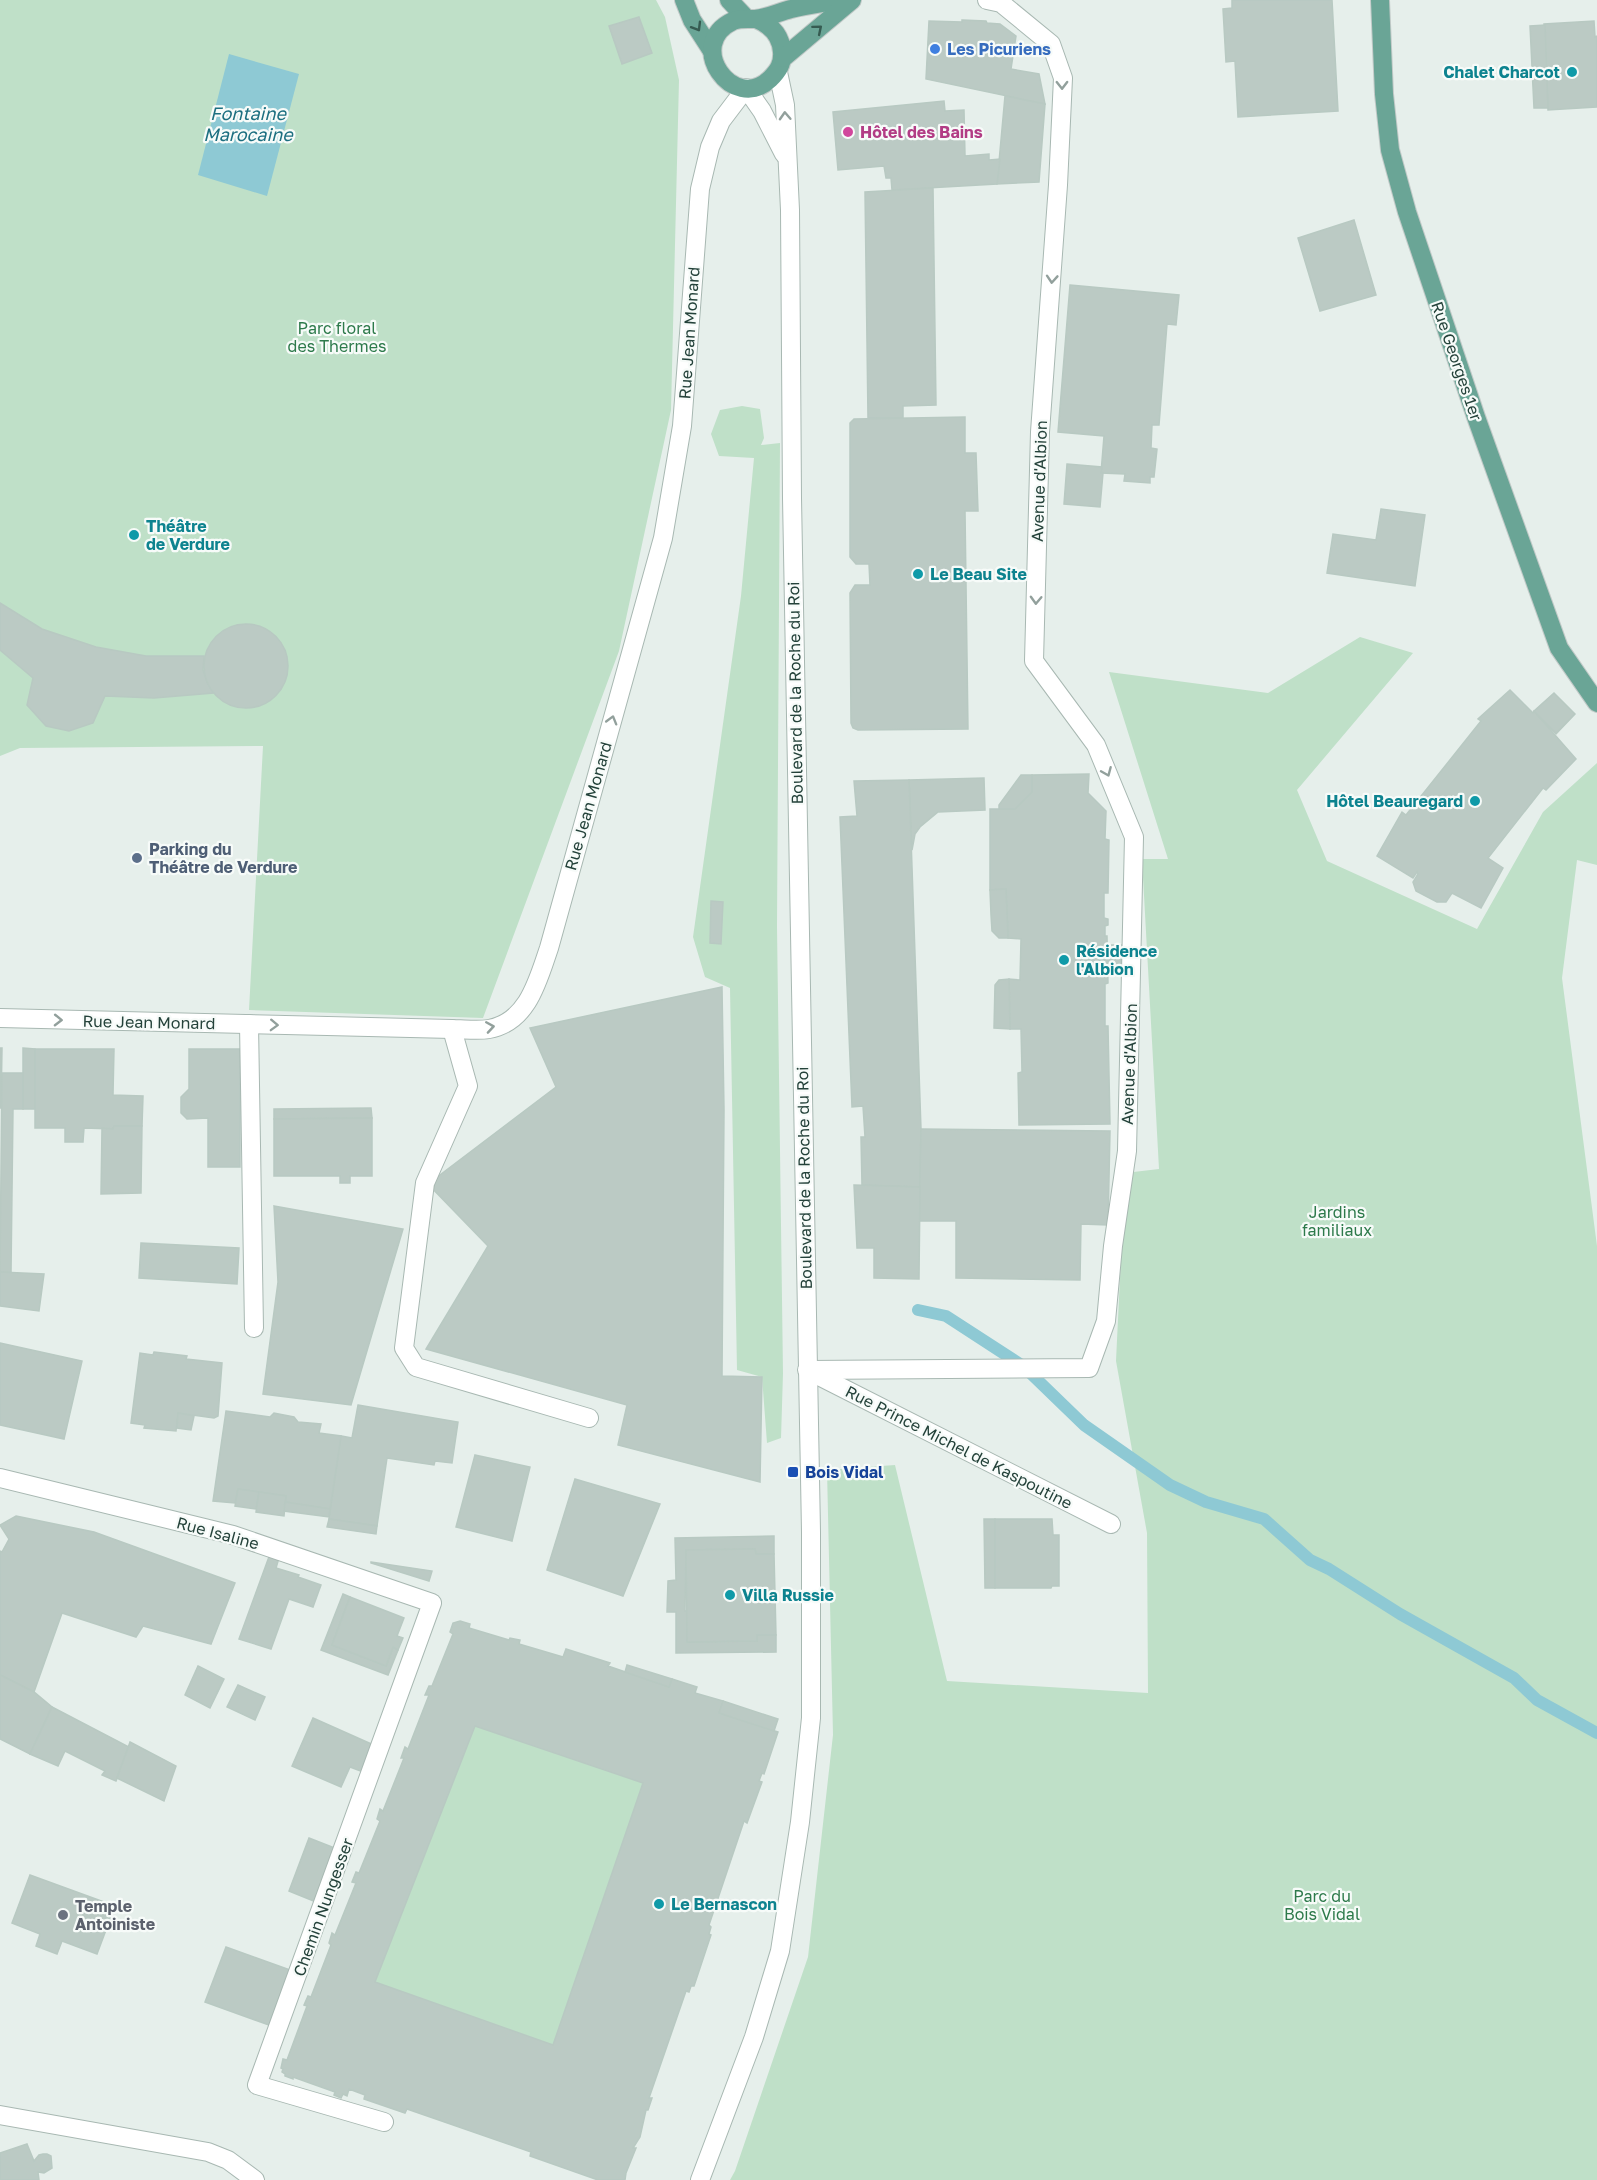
<svg xmlns="http://www.w3.org/2000/svg" width="1597" height="2180" font-family="'Golos Text',sans-serif">
  <style>
    .green { fill: #bfe0c8 }
    .water { fill: #8ec9d4 }
    .lines { fill: none; stroke-linecap: round; stroke-linejoin: round }
    .stream { stroke: #8ec9d4; stroke-width: 12 }
    .building { fill: #bbcac4; stroke: #b8c9c2; stroke-width: 1.5; fill-rule: evenodd }
    .minor-casing { stroke: #a8b8b2; stroke-width: 20 }
    .major-casing { stroke: #c2cac8; stroke-width: 20 }
    .minor { stroke: #fff; stroke-width: 18 }
    .major { stroke: #6aa596; stroke-width: 18 }
    .oneway { stroke: #365b51 }
    .oneway2 { stroke: #92a09c }
    .shop-dot { fill: #3f7fe0; stroke: #f7fbf9; stroke-width: 2 }
    .culture-dot { fill: #0f9aa8; stroke: #f7fbf9; stroke-width: 2 }
    .hotel-dot { fill: #d1479c; stroke: #f7fbf9; stroke-width: 2 }
    .service-dot { fill: #5c6f8a; stroke: #f7fbf9; stroke-width: 2 }
    .transit-dot { fill: #1a4fb4; stroke: #f7fbf9; stroke-width: 2 }
    .worship-dot { fill: #6b7280; stroke: #f7fbf9; stroke-width: 2 }
    .labels { text-anchor: middle; stroke-width: 4.5; stroke-linejoin: round; paint-order: stroke }
    .shop-label { font-size: 16px; font-weight: bold; fill: #366cbe; stroke: #f7fbf9; text-anchor: start }
    .culture-label { font-size: 16px; font-weight: bold; fill: #0d838f; stroke: #f7fbf9; text-anchor: start }
    .hotel-label { font-size: 16px; font-weight: bold; fill: #b23c85; stroke: #f7fbf9; text-anchor: start }
    .park-label { font-size: 16px; fill: #2d7a4b; stroke: #f7fbf9 }
    .street-label { font-size: 16px; fill: #24423a; stroke: #f7fbf9 }
    .service-label { font-size: 16px; font-weight: bold; fill: #4e5e75; stroke: #f7fbf9; text-anchor: start }
    .transit-label { font-size: 16px; font-weight: bold; fill: #164399; stroke: #f7fbf9; text-anchor: start }
    .worship-label { font-size: 16px; font-weight: bold; fill: #5b616d; stroke: #f7fbf9; text-anchor: start }
    .water-label { font-size: 18px; font-style: italic; fill: #1c6f80; stroke: #f7fbf9 }
  </style>
  <rect width="100%" height="100%" fill="#e6efeb"/>
  <g class="green">
    <polygon points="0,0 656,0 665,17 679,80 671,410 619,651 483,1018 249,1010 263,746 20,748 0,756"/>
    <polygon points="742,406 760,409 764,438 761,445 780,443 777,927 783,1373 781,1438 767,1443 762,1377 737,1370 730,988 705,977 693,937 741,596 754,458 719,456 711,434 720,410"/>
    <polygon points="1360,637 1413,653 1297,790 1327,861 1477,929 1543,812 1597,763 1597,865 1577,860 1562,978 1597,1246 1597,2180 730,2180 735,2171 808,1957 833,1735 827,1470 895,1465 947,1681 1148,1693 1147,1533 1116,1361 1125,1173 1159,1169 1142,859 1168,859 1109,672 1268,693"/>
    <polygon points="475,1726 643,1783 553,2045 375,1982"/>
  </g>
  <polygon class="water" points="229,54 299,74 267,196 198,175"/>
  <g class="lines">
    <polyline class="stream" points="918,1310 946,1316 1023,1366 1084,1425 1170,1485 1206,1502 1264,1519 1310,1560 1329,1569 1400,1614 1514,1678 1537,1700 1597,1733"/>
  </g>
  <g class="building">
    <polygon points="1232,0 1332,0 1338,111 1238,117 1235,61 1226,62 1223,9 1232,8"/>
    <polygon points="639,17 652,53 622,64 609,26"/>
    <polygon points="962,20 986,21 987,23 1000,24 1016,36 1011,69 1039,74 1045,104 926,79 929,21 962,22"/>
    <polygon points="1594,21 1595,37 1597,36 1597,107 1548,110 1544,24"/>
    <polygon points="1545,25 1548,108 1534,108 1530,26"/>
    <polygon points="1005,96 1045,104 1039,182 997,184"/>
    <polygon points="944,101 945,111 964,110 965,156 989,154 989,160 1000,159 997,184 892,190 891,178 886,178 884,166 838,170 833,112"/>
    <polygon points="933,188 936,405 903,406 903,418 868,418 865,192"/>
    <polygon points="1354,220 1376,295 1320,311 1298,238"/>
    <polygon points="1070,285 1179,295 1176,325 1167,324 1159,425 1152,425 1151,448 1157,449 1154,477 1150,477 1150,483 1124,481 1125,474 1101,473 1104,436 1058,432"/>
    <polygon points="965,417 965,453 976,453 978,511 965,511 968,729 858,730 853,728 851,723 850,593 855,585 870,585 869,564 856,564 850,557 850,423 854,419"/>
    <polygon points="1067,464 1102,467 1101,473 1103,473 1100,507 1064,504"/>
    <polygon points="1381,509 1425,515 1415,586 1327,573 1333,534 1376,540"/>
    <polygon points="0,603 42,629 96,647 146,656 204,656 203,670 207,682 213,693 154,698 105,696 93,723 69,731 46,726 27,705 33,678 0,650"/>
    <circle cx="246" cy="666" r="42"/>
    <polygon points="1510,690 1533,713 1534,711 1576,759 1546,790 1543,788 1488,858 1503,868 1481,908 1452,893 1446,902 1437,902 1416,891 1413,882 1418,874 1417,872 1413,878 1377,856 1402,812 1406,815 1481,721 1478,719"/>
    <polygon points="1554,693 1575,714 1556,734 1534,711"/>
    <polygon points="1089,774 1088,793 1106,811 1105,839 1109,840 1108,893 1104,893 1104,918 1108,919 1108,925 1105,926 1105,936 1107,936 1108,983 1105,984 1105,1026 1108,1026 1110,1124 1019,1125 1018,1073 1022,1072 1021,1029 1010,1029 1009,979 1020,980 1021,939 1008,938 1006,889 990,890 990,809 1015,809 1032,792 1032,775"/>
    <polygon points="1021,775 1032,775 1032,792 1015,809 999,809 999,805"/>
    <polygon points="984,778 985,810 938,812 920,827 915,834 912,850 909,780"/>
    <polygon points="909,780 921,1129 920,1187 862,1185 861,1137 865,1137 863,1106 852,1107 840,817 857,816 854,781"/>
    <polygon points="1006,889 1008,938 999,938 992,931 991,915 990,890"/>
    <polygon points="711,901 723,902 721,944 710,943"/>
    <polygon points="1108,945 1130,945 1131,974 1108,974"/>
    <polygon points="1009,979 1010,1029 994,1028 995,985 999,980"/>
    <polygon points="722,987 724,1110 722,1376 762,1377 760,1482 618,1445 627,1405 426,1349 488,1246 428,1184 556,1087 530,1028"/>
    <polygon points="0,1048 2,1048 1,1108 0,1108"/>
    <polygon points="23,1048 35,1049 35,1109 23,1109"/>
    <polygon points="35,1049 114,1049 113,1095 143,1096 142,1126 114,1126 113,1129 84,1128 83,1142 65,1142 65,1128 35,1128"/>
    <polygon points="189,1049 240,1049 240,1167 208,1167 208,1118 187,1119 181,1113 181,1097 189,1089"/>
    <polygon points="2,1073 23,1073 23,1109 13,1109 11,1273 0,1272"/>
    <polygon points="371,1108 372,1118 274,1119 274,1109"/>
    <polygon points="372,1118 372,1176 350,1176 350,1183 340,1183 340,1176 274,1176 274,1119"/>
    <polygon points="114,1126 142,1126 141,1193 101,1194 102,1128 113,1129"/>
    <polygon points="921,1129 1110,1131 1108,1225 1081,1224 1080,1280 956,1278 956,1221 919,1221"/>
    <polygon points="854,1185 920,1187 919,1279 874,1278 874,1248 857,1248"/>
    <polygon points="274,1206 403,1229 351,1405 263,1394 278,1282"/>
    <polygon points="141,1243 239,1248 237,1284 139,1278"/>
    <polygon points="0,1272 44,1274 39,1311 0,1306"/>
    <polygon points="0,1343 82,1361 64,1439 0,1425"/>
    <polygon points="154,1352 187,1356 186,1359 222,1363 218,1416 214,1418 178,1413 176,1431 144,1428 145,1425 131,1423 140,1353 153,1355"/>
    <polygon points="358,1405 458,1422 452,1463 435,1461 434,1465 387,1458 377,1526 329,1519 341,1436 352,1438"/>
    <polygon points="226,1411 270,1417 274,1413 294,1417 298,1422 321,1424 319,1433 341,1436 330,1509 285,1502 286,1496 238,1489 235,1503 213,1501"/>
    <polygon points="178,1413 194,1416 191,1430 177,1428"/>
    <polygon points="475,1455 530,1467 512,1541 456,1527"/>
    <polygon points="575,1479 660,1504 623,1596 547,1570"/>
    <polygon points="238,1489 259,1492 256,1509 235,1506"/>
    <polygon points="259,1492 286,1496 284,1516 256,1512"/>
    <polygon points="285,1502 330,1509 329,1517 284,1511"/>
    <polygon points="16,1516 94,1532 235,1583 211,1644 143,1626 136,1637 62,1613 34,1692 0,1675 0,1551 2,1552 9,1539 0,1525"/>
    <polygon points="329,1519 377,1526 376,1534 327,1527"/>
    <polygon points="984,1519 995,1519 995,1588 985,1588"/>
    <polygon points="995,1519 1052,1519 1053,1535 1059,1535 1059,1586 1052,1586 1051,1588 995,1588"/>
    <polygon points="774,1536 774,1554 756,1554 755,1549 686,1550 685,1611 687,1611 687,1642 757,1641 757,1635 776,1635 776,1652 676,1653 676,1612 667,1612 668,1581 676,1580 675,1538"/>
    <polygon points="755,1549 756,1554 774,1554 776,1635 757,1635 757,1641 687,1642 686,1550"/>
    <polygon points="270,1554 279,1558 276,1568 299,1575 298,1577 321,1585 313,1607 289,1599 271,1649 239,1639"/>
    <polygon points="371,1562 432,1571 429,1581 371,1563"/>
    <polygon points="343,1594 350,1597 332,1645 386,1666 393,1647 398,1650 388,1675 321,1650"/>
    <polygon points="350,1597 404,1618 397,1636 403,1638 398,1650 393,1647 386,1666 332,1645"/>
    <path d="M460,1621L470,1624L469,1628L509,1640L510,1638L520,1640L519,1644L563,1657L566,1649L610,1663L608,1666L669,1687L672,1679L697,1687L695,1693L723,1701L719,1713L778,1732L764,1774L762,1773L759,1781L762,1782L747,1823L744,1821L709,1925L711,1927L709,1934L711,1935L694,1986H691L689,1992L686,1991L649,2098H652L648,2110H646L640,2137L633,2148H636L626,2173L625,2180H598L530,2156L531,2152L407,2109L405,2113L364,2099L365,2095L349,2089L347,2096L343,2094L341,2098L334,2095L335,2092L293,2077V2079L285,2076V2074L282,2072L283,2069L281,2068L283,2059L287,2060L307,2006L304,2005L308,1996L311,1997L331,1945L329,1943L332,1933L335,1935L356,1883L352,1882L356,1872L359,1873L380,1821L377,1819L380,1809L383,1811L404,1758H401L405,1747L408,1749L429,1695H425L429,1686H432L453,1634L450,1632L453,1623ZM475,1726L643,1783L553,2045L375,1982Z"/>
    <polygon points="627,1665 672,1679 669,1687 625,1672"/>
    <polygon points="198,1666 224,1679 210,1708 185,1695"/>
    <polygon points="0,1675 34,1692 52,1707 30,1754 0,1739"/>
    <polygon points="238,1685 265,1697 255,1720 227,1707"/>
    <polygon points="723,1701 778,1719 774,1731 719,1713"/>
    <polygon points="52,1707 129,1747 116,1781 102,1775 105,1771 65,1751 58,1766 30,1754"/>
    <polygon points="313,1718 378,1747 366,1773 350,1767 341,1787 292,1766"/>
    <polygon points="130,1742 176,1766 164,1801 117,1778"/>
    <polygon points="309,1838 337,1849 316,1902 289,1891"/>
    <polygon points="30,1875 115,1906 97,1954 62,1941 57,1954 36,1946 40,1934 12,1923"/>
    <polygon points="226,1947 290,1970 269,2025 205,2002"/>
    <polygon points="27,2144 34,2161 39,2155 43,2154 47,2154 51,2156 52,2168 44,2173 38,2172 39,2180 0,2180 0,2153"/>
  </g>
  <g class="lines">
    <g class="minor-casing">
      <g id="minor">
        <path d="M0,1018L452,1029C464,1029 477,1031 489,1029C528,1022 538,980 549,948L663,538L682,426L700,189L710,147L721,121L746,88L762,111L784,154"/>
        <polyline points="249,1024 254,1328"/>
        <polyline points="452,1029 468,1086 425,1183 404,1348 416,1367 589,1418"/>
        <polyline points="807,1370 1089,1368 1106,1321 1113,1246 1127,1151 1134,837 1096,745 1034,661 1040,432 1058,185 1063,78 1051,44 1001,3 987,0"/>
        <polyline points="811,1372 1111,1524"/>
        <polyline points="0,1478 233,1535 432,1603 257,2085 384,2122"/>
        <polyline points="0,2115 208,2152 228,2160 255,2180"/>
        <polyline points="700,2180 754,2037 780,1951 800,1822 811,1718 811,1532 792,498 790,210 785,105 778,72"/>
      </g>
    </g>
    <g class="major-casing">
      <g id="major">
        <polyline points="684,0 692,20 712,51"/>
        <polyline points="729,0 746,18"/>
        <polyline points="1380,0 1384,94 1390,150 1407,212 1476,417 1559,648 1597,703"/>
        <path d="M756,19C771,25 781,35 782,52C783,64 778,71 770,79C733,114 684,44 733,21C740,18 748,19 755,19C767,18 779,12 791,9C807,5 824,3 840,0"/>
        <polyline points="783,58 852,0"/>
      </g>
    </g>
    <use href="#minor" class="minor"/>
    <use href="#major" class="major"/>
  </g>
  <defs><path id="oneway-chevron" d="M-2-3.5L2.5 0L-2 3.5" fill="none" stroke-width="1.6" stroke-linecap="round" stroke-linejoin="round" transform="scale(1.5)"/></defs>
  <g class="oneway">
    <use href="#oneway-chevron" transform="translate(697 27) rotate(59)"/>
    <use href="#oneway-chevron" transform="translate(818 29) rotate(-40)"/>
  </g>
  <g class="oneway2">
    <use href="#oneway-chevron" transform="translate(1062 85) rotate(89)"/>
    <use href="#oneway-chevron" transform="translate(785 116) rotate(-93)"/>
    <use href="#oneway-chevron" transform="translate(1052 279) rotate(94)"/>
    <use href="#oneway-chevron" transform="translate(1036 600) rotate(92)"/>
    <use href="#oneway-chevron" transform="translate(612 720) rotate(-74)"/>
    <use href="#oneway-chevron" transform="translate(1107 772) rotate(67)"/>
    <use href="#oneway-chevron" transform="translate(58 1020) rotate(1)"/>
    <use href="#oneway-chevron" transform="translate(274 1025) rotate(2)"/>
    <use href="#oneway-chevron" transform="translate(490 1027) rotate(-9)"/>
  </g>
  <circle class="shop-dot" cx="935" cy="49" r="6"/>
  <g class="culture-dot">
    <circle cx="1572" cy="72" r="6"/>
    <circle cx="134" cy="535" r="6"/>
    <circle cx="918" cy="574" r="6"/>
    <circle cx="1475" cy="801" r="6"/>
    <circle cx="1064" cy="960" r="6"/>
    <circle cx="730" cy="1595" r="6"/>
    <circle cx="659" cy="1904" r="6"/>
  </g>
  <circle class="hotel-dot" cx="848" cy="132" r="6"/>
  <circle class="service-dot" cx="137" cy="858" r="6"/>
  <rect class="transit-dot" x="787" y="1466" width="12" height="12" rx="3"/>
  <circle class="worship-dot" cx="63" cy="1915" r="6"/>
  <g class="labels">
    <g class="shop-label">
      <text x="947" y="55">Les Picuriens</text>
    </g>
    <g class="culture-label">
      <text x="1560" y="78" text-anchor="end">Chalet Charcot</text>
      <text x="146" y="532">Théâtre<tspan x="146" dy="18">de Verdure</tspan></text>
      <text x="930" y="580">Le Beau Site</text>
      <text x="1463" y="807" text-anchor="end">Hôtel Beauregard</text>
      <text x="1076" y="957">Résidence<tspan x="1076" dy="18">l'Albion</tspan></text>
      <text x="742" y="1601">Villa Russie</text>
      <text x="671" y="1910">Le Bernascon</text>
    </g>
    <g class="hotel-label">
      <text x="860" y="138">Hôtel des Bains</text>
    </g>
    <g class="park-label">
      <text x="337" y="334">Parc floral<tspan x="337" dy="18">des Thermes</tspan></text>
      <text x="1337" y="1218">Jardins<tspan x="1337" dy="18">familiaux</tspan></text>
      <text x="1322" y="1902">Parc du<tspan x="1322" dy="18">Bois Vidal</tspan></text>
    </g>
    <g class="street-label">
      <text transform="translate(689 333) rotate(-86)" y="6">Rue Jean Monard</text>
      <text transform="translate(1457 361) rotate(71)" y="6">Rue Georges 1er</text>
      <text transform="translate(1039 481) rotate(-88)" y="6">Avenue d'Albion</text>
      <text transform="translate(795 693) rotate(-91)" y="6">Boulevard de la Roche du Roi</text>
      <text transform="translate(588 806) rotate(-74)" y="6">Rue Jean Monard</text>
      <text transform="translate(149 1022) rotate(1)" y="6">Rue Jean Monard</text>
      <text transform="translate(1129 1064) rotate(-88)" y="6">Avenue d'Albion</text>
      <text transform="translate(804 1178) rotate(-91)" y="6">Boulevard de la Roche du Roi</text>
      <text transform="translate(959 1447) rotate(27)" y="6">Rue Prince Michel de Kaspoutine</text>
      <text transform="translate(218 1533) rotate(15)" y="6">Rue Isaline</text>
      <text transform="translate(323 1907) rotate(-70)" y="6">Chemin Nungesser</text>
    </g>
    <g class="service-label">
      <text x="149" y="855">Parking du<tspan x="149" dy="18">Théâtre de Verdure</tspan></text>
    </g>
    <g class="transit-label">
      <text x="805" y="1478">Bois Vidal</text>
    </g>
    <g class="worship-label">
      <text x="75" y="1912">Temple<tspan x="75" dy="18">Antoiniste</tspan></text>
    </g>
    <g class="water-label">
      <text x="248" y="120">Fontaine<tspan x="248" dy="21">Marocaine</tspan></text>
    </g>
  </g>
</svg>
